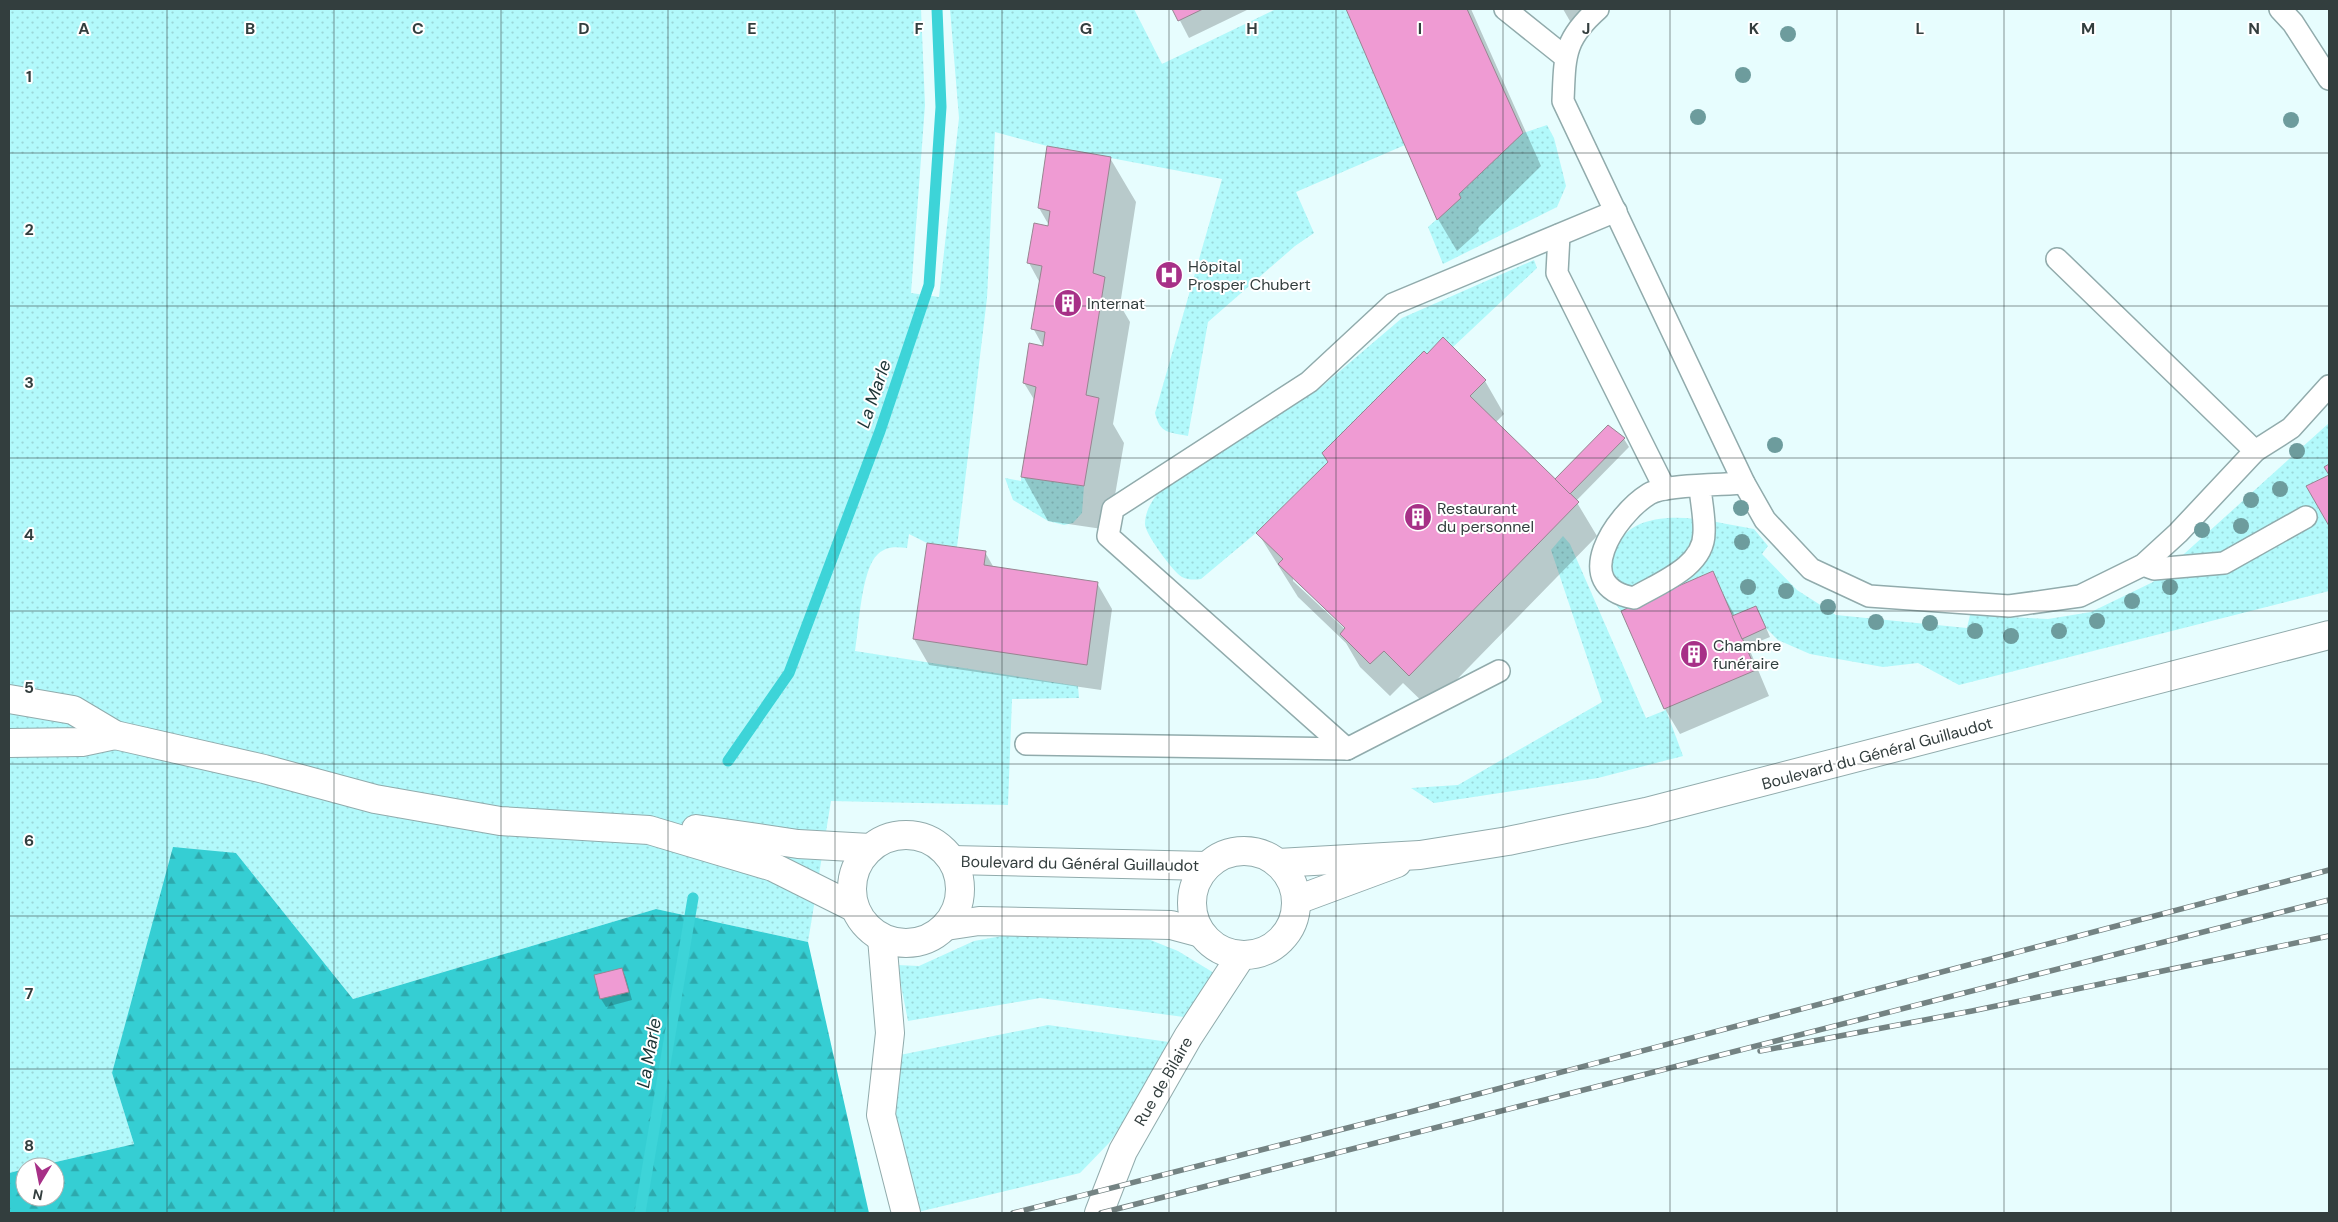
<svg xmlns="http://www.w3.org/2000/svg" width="2338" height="1222" font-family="'DM Sans',sans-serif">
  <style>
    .grass { fill: url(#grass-dots) }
    .forest { fill: url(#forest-firs) }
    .shadow { fill: #0003; fill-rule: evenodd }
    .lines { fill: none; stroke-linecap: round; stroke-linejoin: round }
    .stream { stroke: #3dd4d8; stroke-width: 11 }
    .building { fill: #ef9bd3; stroke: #988591 }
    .service-casing { stroke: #91abac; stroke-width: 24 }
    .tertiary-casing { stroke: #91abac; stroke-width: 30 }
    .service { stroke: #fff; stroke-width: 21 }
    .tertiary { stroke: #fff; stroke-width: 28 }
    .rail-casing { stroke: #748383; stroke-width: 5.5 }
    .rail { stroke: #fff; stroke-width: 4; stroke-dasharray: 11; stroke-linecap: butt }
    .tree { fill: #6d9c9d }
    .grid { fill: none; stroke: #333e3e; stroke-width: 1; stroke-opacity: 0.55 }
    .labels { text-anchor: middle; stroke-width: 4; stroke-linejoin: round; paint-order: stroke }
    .poi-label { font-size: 16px; fill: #333e3e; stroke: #fff; text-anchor: start }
    .street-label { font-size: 16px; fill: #333e3e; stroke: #fff }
    .water-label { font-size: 18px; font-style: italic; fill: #1d3536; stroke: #fff }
    .grid-label { font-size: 16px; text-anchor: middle; font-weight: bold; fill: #333e3e; stroke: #fff; stroke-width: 4; stroke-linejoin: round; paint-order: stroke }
  </style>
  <defs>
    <pattern id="grass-dots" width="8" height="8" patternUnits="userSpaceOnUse" patternTransform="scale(1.25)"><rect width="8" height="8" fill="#b2f9fb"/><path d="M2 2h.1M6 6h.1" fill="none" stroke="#9ad6d8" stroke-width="1.8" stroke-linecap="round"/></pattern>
    <pattern id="forest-firs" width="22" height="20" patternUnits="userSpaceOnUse" patternTransform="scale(1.25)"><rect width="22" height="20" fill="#35ced3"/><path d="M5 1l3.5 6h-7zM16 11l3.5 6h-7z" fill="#2da9ad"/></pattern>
  </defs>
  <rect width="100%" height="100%" fill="#e7fdfe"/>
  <g class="grass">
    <path d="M9,9H921L925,105L911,293L939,297L959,118L950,9H1134L1162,64L1276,9H1346L1405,145L1296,192L1314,233L1295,246L1208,322L1188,436C1169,432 1160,434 1155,413L1222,179L1047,146L995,132L987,298L957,547L927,543L909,534L907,548C896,547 887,546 878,554C861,569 859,628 855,651L1078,686L1079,698L1012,699L1008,805L831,801L808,942L656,909L353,999L236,853L112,1073L134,1144L34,1167H25V1169L9,1173Z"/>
    <polygon points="1547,125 1554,138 1566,186 1557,207 1443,264 1428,227 1461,198 1459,194 1523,133"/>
    <path d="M1534,260L1537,268L1453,347L1443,337L1427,354L1424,351L1322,453L1328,462L1256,533L1201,579C1195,580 1188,580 1182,577C1174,573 1145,534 1145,524C1145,512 1151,502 1158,493L1320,388L1402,318Z"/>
    <path d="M2329,423V591L1959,685L1918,663L1883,667L1810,654L1778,640L1766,628L1756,606L1732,616L1713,571L1621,611L1600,585L1615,578L1610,559C1616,547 1623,532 1636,526C1671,509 1716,523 1754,529L1768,546L1762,554L1797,590L1836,615L1967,628L1970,615L2048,619L2091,612L2153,582Z"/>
    <polygon points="1021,477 1084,486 1082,513 1073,523 1064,525 1048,521 1013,500 1005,478 1021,481"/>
    <polygon points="1563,536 1570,544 1646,718 1666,710 1683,756 1598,778 1434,803 1411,788 1458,785 1602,702 1551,550"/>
    <polygon points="1053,934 1148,939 1178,951 1214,973 1184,1017 1040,998 908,1021 897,965 919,966 974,941 1002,936"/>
    <polygon points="1048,1025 1169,1042 1139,1102 1109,1143 1080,1173 918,1212 901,1148 893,1099 900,1055"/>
  </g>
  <polygon class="forest" points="173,847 236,853 353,999 656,909 808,942 869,1213 9,1213 9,1173 25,1169 25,1197 55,1197 55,1167 34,1167 134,1144 112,1073"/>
  <g class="shadow">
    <polygon points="1174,9 1249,9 1189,38"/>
    <polygon points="1347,9 1471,9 1541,166 1478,228 1479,231 1457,251 1438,219"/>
    <polygon points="1563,9 1606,9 1578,35"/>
    <polygon points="1110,158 1136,202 1120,305 1130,322 1113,424 1124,443 1109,530 1048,521 1023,476 1035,401 1024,383 1044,348 1033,328 1040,283 1029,263 1050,227 1039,208"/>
    <path d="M1443,339L1485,381L1504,414L1495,423L1559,484L1624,439L1629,447L1576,501L1597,536L1429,708L1403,683L1390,696L1360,667L1346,643L1298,597L1258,533L1329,463ZM1293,577L1350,631L1349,633L1293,581Z"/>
    <polygon points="928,544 985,552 994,568 1097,583 1112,609 1101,690 929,665 914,639"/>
    <polygon points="1712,573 1735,616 1756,607 1761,616 1770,637 1748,646 1769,696 1680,734 1665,709"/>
    <polygon points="622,969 626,978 632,1000 606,1007 601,999"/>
  </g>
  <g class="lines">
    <g class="stream">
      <polyline points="728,761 789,673 880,431 929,285 941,107 937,9"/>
      <polyline points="640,1213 693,898"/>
    </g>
  </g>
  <g class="building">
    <polygon points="1172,9 1203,9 1178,21"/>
    <polygon points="1346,9 1467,9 1523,133 1459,194 1461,198 1437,220"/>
    <polygon points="1047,146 1111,157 1093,273 1105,277 1086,395 1099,398 1084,486 1021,477 1036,387 1023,383 1029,343 1043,346 1045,332 1031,329 1042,266 1027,263 1034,223 1048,226 1050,211 1038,208"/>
    <polygon points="1443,337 1486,380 1470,396 1579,502 1409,676 1384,651 1370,664 1340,634 1345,628 1278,564 1283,559 1256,533 1328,462 1322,453 1424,351 1427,354"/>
    <polygon points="1608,425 1625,438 1570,494 1555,479"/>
    <polygon points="2329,464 2329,526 2306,486 2329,475 2324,467"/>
    <polygon points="927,543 986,551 984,565 1098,582 1087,665 913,639"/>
    <polygon points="1713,571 1756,670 1664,709 1621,611"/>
    <polygon points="1756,606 1766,628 1742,639 1732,616"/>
    <polygon points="622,968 629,992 600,999 594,975"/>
  </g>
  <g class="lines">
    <g class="service-casing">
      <g id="service">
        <polyline points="1505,9 1565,57"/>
        <path d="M1598,9C1563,40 1565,56 1563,101L1744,483L1765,520L1811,569L1869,596L2009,606L2080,596L2143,565L2178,533L2255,451L2291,428L2329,386"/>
        <polyline points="2280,9 2293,23 2329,79"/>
        <polyline points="1559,235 1557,273 1665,489"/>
        <polyline points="2057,259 2255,451"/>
        <path d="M1700,486C1701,502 1705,518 1704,533C1704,567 1659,583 1634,598C1568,586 1615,515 1649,494C1665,484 1723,485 1744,483"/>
        <polyline points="2143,565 2154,569 2224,563 2306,517"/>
        <polyline points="1026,744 1347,749 1499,671"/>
        <polyline points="1347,749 1108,536 1113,509 1309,382 1393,304 1616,211"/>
      </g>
    </g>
    <g class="tertiary-casing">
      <g id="tertiary">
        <polyline points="9,699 73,710 115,735 264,769 375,799 500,821 649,830 773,867 855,908"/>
        <polyline points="9,743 82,742 115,735"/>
        <polyline points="696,829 798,844 870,848"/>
        <circle cx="906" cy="889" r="54"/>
        <circle cx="1244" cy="903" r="52"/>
        <polyline points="952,860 1207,866"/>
        <polyline points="1278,863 1420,855 1508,841 1646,812 2329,635"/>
        <polyline points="1297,900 1397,863"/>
        <polyline points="946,926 979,921 1171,925 1201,933"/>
        <polyline points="882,938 890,1033 881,1115 906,1213"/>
        <polyline points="1099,1213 1123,1151 1188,1037 1241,956"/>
      </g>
    </g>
    <use href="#service" class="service"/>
    <use href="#tertiary" class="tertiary"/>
    <g class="rail-casing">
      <g id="rail">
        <polyline points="1760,1051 1972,1011 2329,936"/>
        <polyline points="1013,1213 1410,1112 2329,870"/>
        <polyline points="1101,1213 2329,900"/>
      </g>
    </g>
    <use href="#rail" class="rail"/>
  </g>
  <g class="tree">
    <circle cx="1788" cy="34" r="8"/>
    <circle cx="1743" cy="75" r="8"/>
    <circle cx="1698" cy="117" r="8"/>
    <circle cx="2291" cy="120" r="8"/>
    <circle cx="1775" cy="445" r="8"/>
    <circle cx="2297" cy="451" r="8"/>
    <circle cx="2280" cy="489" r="8"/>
    <circle cx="2251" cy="500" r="8"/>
    <circle cx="1741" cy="508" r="8"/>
    <circle cx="2241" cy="526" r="8"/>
    <circle cx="2202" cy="530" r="8"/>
    <circle cx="1742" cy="542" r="8"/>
    <circle cx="1748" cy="587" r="8"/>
    <circle cx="2170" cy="587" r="8"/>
    <circle cx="1786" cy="591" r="8"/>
    <circle cx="2132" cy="601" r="8"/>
    <circle cx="1828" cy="607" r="8"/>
    <circle cx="2097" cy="621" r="8"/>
    <circle cx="1876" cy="622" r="8"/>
    <circle cx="1930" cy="623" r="8"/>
    <circle cx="1975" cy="631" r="8"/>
    <circle cx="2059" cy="631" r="8"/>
    <circle cx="2011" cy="636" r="8"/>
  </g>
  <path class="grid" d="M167,9V1213M334,9V1213M501,9V1213M668,9V1213M835,9V1213M1002,9V1213M1169,9V1213M1336,9V1213M1503,9V1213M1670,9V1213M1837,9V1213M2004,9V1213M2171,9V1213M9,153H2329M9,306H2329M9,458H2329M9,611H2329M9,764H2329M9,916H2329M9,1069H2329"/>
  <defs>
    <g id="hospital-disc" transform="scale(1.4375)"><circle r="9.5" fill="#a73087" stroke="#fff"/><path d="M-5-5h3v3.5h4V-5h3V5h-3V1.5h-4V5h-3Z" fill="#fff"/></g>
    <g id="building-disc" transform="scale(1.4375)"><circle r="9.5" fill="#a73087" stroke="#fff"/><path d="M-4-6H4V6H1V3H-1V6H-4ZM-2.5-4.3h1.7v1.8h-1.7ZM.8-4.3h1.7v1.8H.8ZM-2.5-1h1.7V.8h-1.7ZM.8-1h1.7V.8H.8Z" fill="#fff"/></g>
  </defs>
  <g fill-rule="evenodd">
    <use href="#hospital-disc" x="1169" y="275"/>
    <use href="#building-disc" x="1068" y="303"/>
    <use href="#building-disc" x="1418" y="517"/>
    <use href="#building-disc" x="1694" y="654"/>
  </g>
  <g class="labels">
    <g class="poi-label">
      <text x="1188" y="272">Hôpital<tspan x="1188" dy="18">Prosper Chubert</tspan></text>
      <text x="1087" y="309">Internat</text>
      <text x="1437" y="514">Restaurant<tspan x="1437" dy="18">du personnel</tspan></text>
      <text x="1713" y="651">Chambre<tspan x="1713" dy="18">funéraire</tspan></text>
    </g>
    <g class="street-label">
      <text transform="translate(1877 753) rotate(-15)" y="6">Boulevard du Général Guillaudot</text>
      <text transform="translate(1080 863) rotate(1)" y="6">Boulevard du Général Guillaudot</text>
      <text transform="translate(1163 1081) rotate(-60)" y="6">Rue de Bilaire</text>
    </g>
    <g class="water-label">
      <text transform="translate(874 394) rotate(-71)" y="6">La Marle</text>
      <text transform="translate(649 1053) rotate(-80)" y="6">La Marle</text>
    </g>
  </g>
  <g class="grid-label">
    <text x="84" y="34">A</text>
    <text x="250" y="34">B</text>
    <text x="418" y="34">C</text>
    <text x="584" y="34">D</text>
    <text x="752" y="34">E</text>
    <text x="919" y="34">F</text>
    <text x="1086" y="34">G</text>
    <text x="1252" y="34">H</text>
    <text x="1420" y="34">I</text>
    <text x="1586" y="34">J</text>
    <text x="1754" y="34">K</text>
    <text x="1920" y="34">L</text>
    <text x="2088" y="34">M</text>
    <text x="2254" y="34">N</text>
    <text x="29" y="82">1</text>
    <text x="29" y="235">2</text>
    <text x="29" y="388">3</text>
    <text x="29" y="540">4</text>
    <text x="29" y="693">5</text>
    <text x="29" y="846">6</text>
    <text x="29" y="999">7</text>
    <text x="29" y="1151">8</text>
  </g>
  <rect width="2338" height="1222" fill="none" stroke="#333e3e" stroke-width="20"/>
  <g transform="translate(40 1182) rotate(190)"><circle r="24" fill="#ffffff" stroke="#adb2b2"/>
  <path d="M0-4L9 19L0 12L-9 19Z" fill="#a73087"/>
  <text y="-8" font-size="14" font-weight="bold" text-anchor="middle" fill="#333e3e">N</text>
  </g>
</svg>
